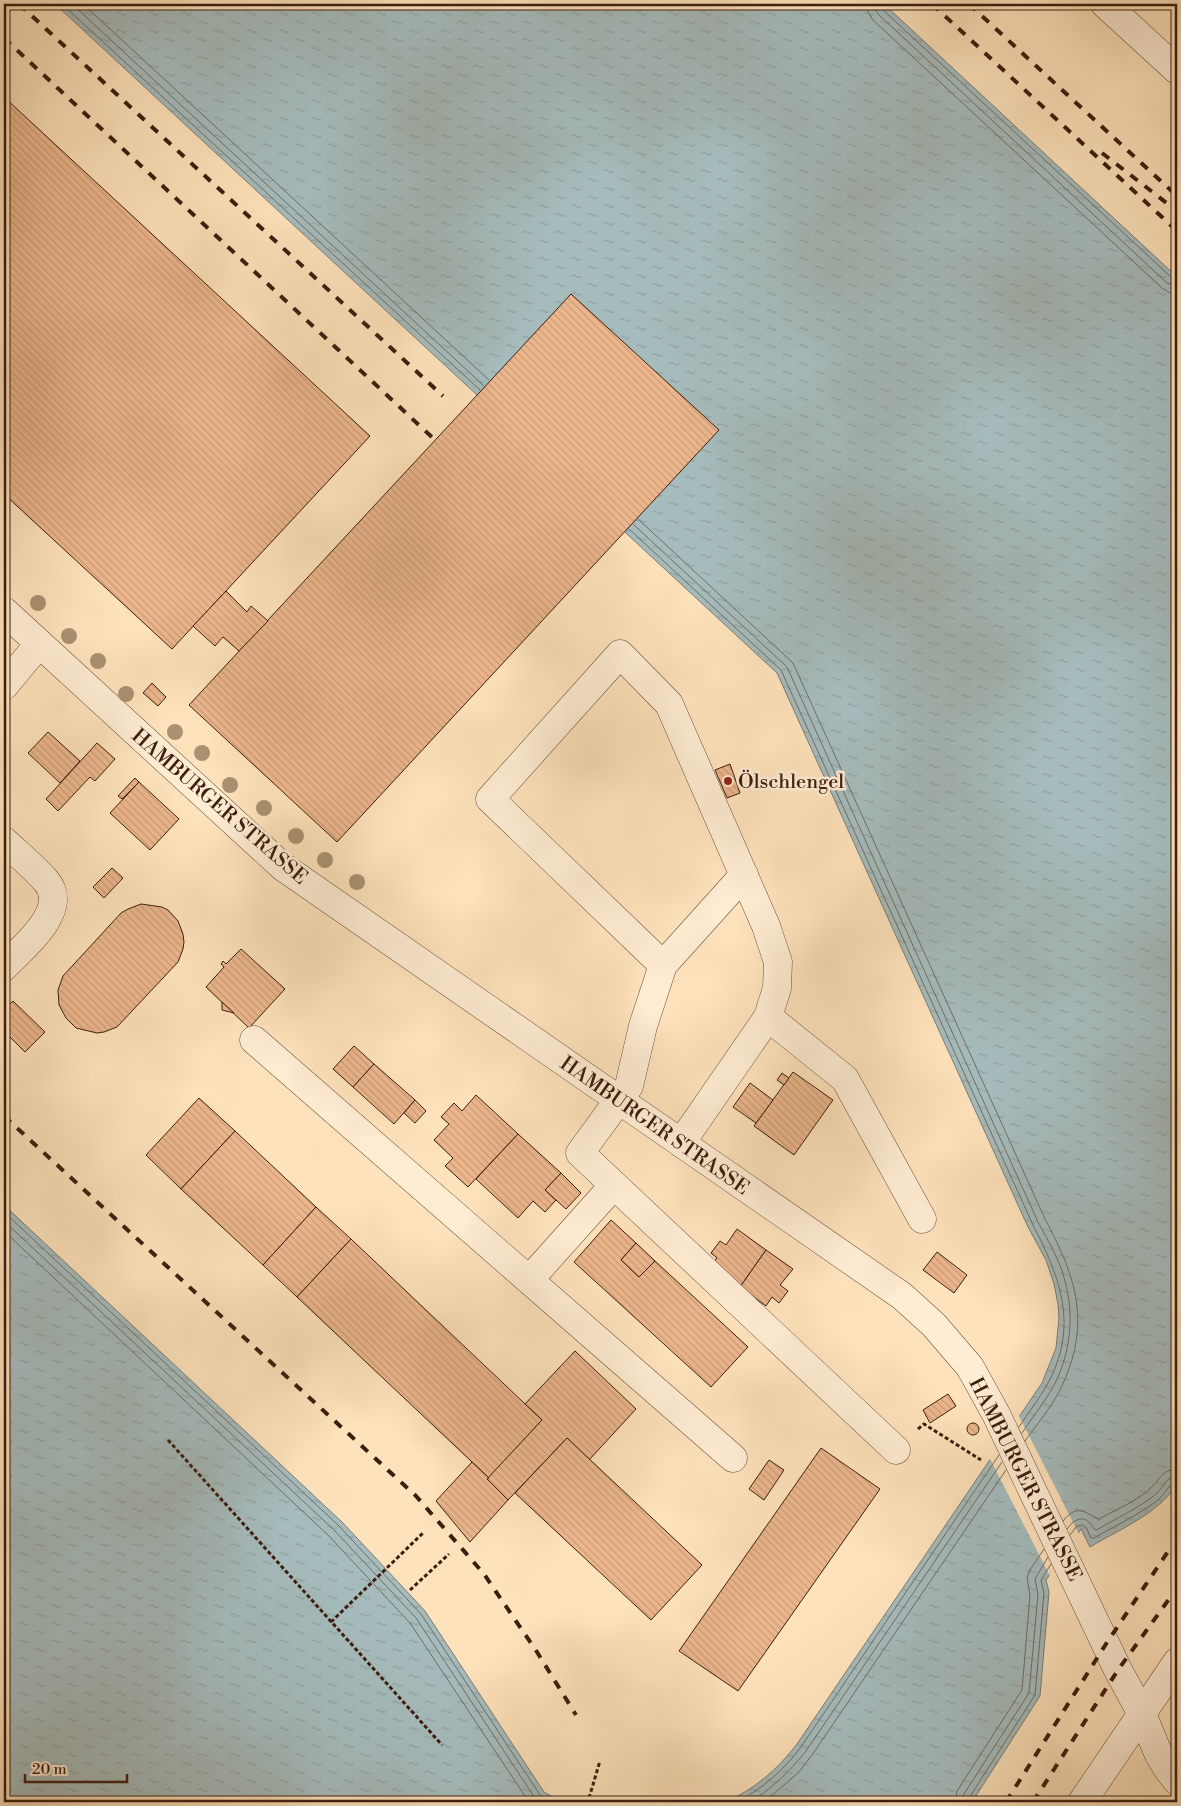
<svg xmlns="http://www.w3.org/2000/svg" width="1181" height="1806" font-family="'Libre Bodoni',serif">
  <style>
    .water { fill: url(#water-ripples); stroke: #7b7c76 }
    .pier { fill: #fee2bb }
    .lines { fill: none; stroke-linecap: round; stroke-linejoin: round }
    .shore { stroke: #706c65; stroke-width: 1 }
    .building { fill: url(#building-back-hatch); stroke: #3c1d0e }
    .minor-casing { stroke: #6c4e39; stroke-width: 29 }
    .path { stroke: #3c1d0e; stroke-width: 3; stroke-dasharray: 4 2.5; stroke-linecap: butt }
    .minor { stroke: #feecd3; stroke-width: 28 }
    .rail { stroke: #3c1d0e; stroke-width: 4; stroke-dasharray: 9 9; stroke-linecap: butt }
    .tree { fill: #a99171 }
    .poi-dot { fill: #8f2418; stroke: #feecd3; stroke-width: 2 }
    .labels { text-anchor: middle; stroke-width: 5; stroke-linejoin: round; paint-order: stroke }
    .poi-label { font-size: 20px; fill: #3c1d0e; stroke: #feecd3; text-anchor: start }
    .street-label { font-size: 20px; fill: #3c1d0e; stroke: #feecd3 }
  </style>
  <defs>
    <pattern id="water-ripples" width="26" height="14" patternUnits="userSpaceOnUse" patternTransform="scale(1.25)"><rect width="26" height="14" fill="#a5bbbc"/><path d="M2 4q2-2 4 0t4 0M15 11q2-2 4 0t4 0" fill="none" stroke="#8fa0a0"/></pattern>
    <pattern id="building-back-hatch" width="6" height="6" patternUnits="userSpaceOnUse" patternTransform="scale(1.25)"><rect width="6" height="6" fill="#ecb68c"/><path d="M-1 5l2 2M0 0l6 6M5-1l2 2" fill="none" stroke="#cb9c78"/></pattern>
  </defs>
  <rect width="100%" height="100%" fill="#fee2bb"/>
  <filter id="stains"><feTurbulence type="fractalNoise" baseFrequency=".004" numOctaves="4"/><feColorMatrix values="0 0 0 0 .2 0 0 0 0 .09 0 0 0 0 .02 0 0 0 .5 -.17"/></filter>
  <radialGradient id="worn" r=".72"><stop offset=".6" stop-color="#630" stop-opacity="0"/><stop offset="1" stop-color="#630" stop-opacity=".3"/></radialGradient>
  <g class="water">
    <path d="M55,4H884L1177,277V1484C1158,1514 1120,1529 1090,1547L1081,1529L1046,1580L1049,1592L1040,1696L972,1802H725C754,1790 778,1769 797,1744L1042,1383L1056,1348L1059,1318L1058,1304L1054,1284L1046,1260L1028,1227L777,673Z"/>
    <polygon points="4,1205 343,1523 425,1611 544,1792 562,1802 4,1802"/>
  </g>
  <polygon class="pier" points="1018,1414 1079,1534 1050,1576 989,1457"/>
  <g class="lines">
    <g class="shore">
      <polyline points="62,4 480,390"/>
      <polyline points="72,4 484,386"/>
      <polyline points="83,4 489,380"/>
      <polyline points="867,4 868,12 873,20 1162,288 1170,293 1177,294"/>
      <polyline points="874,4 875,10 878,14 1167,283 1177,286"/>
      <polyline points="881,4 883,10 1172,278 1177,280"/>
      <path d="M638,519L793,663L1045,1219C1077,1279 1092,1324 1060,1390C1051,1408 1037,1424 1025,1441"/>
      <path d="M633,524L787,667L1038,1222C1048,1241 1060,1260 1065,1281C1075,1317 1070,1357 1052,1389C1043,1404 1032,1418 1022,1433"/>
      <path d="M629,529L781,670L1033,1225C1061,1279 1079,1327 1047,1385C1039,1399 1028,1413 1019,1427"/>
      <polyline points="4,1212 339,1526 421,1614 540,1795 552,1802"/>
      <polyline points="4,1221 335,1531 416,1618 535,1798 539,1802"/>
      <polyline points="4,1231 329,1536 410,1623 529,1802"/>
      <path d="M1063,1521C1078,1502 1086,1514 1099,1519C1117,1509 1139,1500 1153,1486C1161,1477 1164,1469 1177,1469"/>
      <path d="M1067,1529C1076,1516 1087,1515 1094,1529L1097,1530C1116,1518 1140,1508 1157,1493C1164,1486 1166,1477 1177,1476"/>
      <path d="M1070,1535L1077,1526L1082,1525L1086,1527L1091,1538H1094C1115,1526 1138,1515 1158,1500C1164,1495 1169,1483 1177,1482"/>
      <path d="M737,1802C763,1788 783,1771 801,1747L999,1455"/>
      <path d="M750,1802C772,1789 790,1771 806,1751L1002,1462"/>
      <polyline points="764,1802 798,1773 812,1755 1006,1470"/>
      <polyline points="955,1802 957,1791 1022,1690 1030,1595 1027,1578 1030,1570 1044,1549"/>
      <polyline points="962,1802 964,1794 1029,1693 1038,1594 1035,1579 1048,1557"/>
      <polyline points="969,1802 969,1798 1035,1695 1044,1593 1041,1580 1051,1564"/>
    </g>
  </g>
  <g class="building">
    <polygon points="4,97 370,436 172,649 4,494"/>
    <polygon points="571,294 719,430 337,842 189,705"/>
    <polygon points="226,591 247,612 251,606 268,621 239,651 223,637 215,646 193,626"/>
    <polygon points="152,683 166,697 158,706 143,693"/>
    <polygon points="48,732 80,761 60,783 28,753"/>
    <polygon points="97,743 115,759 95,781 90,777 58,811 46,799"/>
    <polygon points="730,764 740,793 727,798 715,770"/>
    <polygon points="135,778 139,782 122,799 118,796"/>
    <polygon points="139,782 179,819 150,850 110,813"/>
    <polygon points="112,868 123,878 104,898 93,887"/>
    <polygon points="141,904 162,907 168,910 178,921 183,934 184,942 183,949 178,962 117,1027 104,1032 97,1033 76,1028 66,1018 59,1005 58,990 63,976 121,913 128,909"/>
    <polygon points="241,949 285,989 249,1028 206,987 224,967 221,964 223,961 226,964"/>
    <polygon points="13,1001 45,1032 25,1052 4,1031 4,1010"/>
    <polygon points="222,1002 234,1013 222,1010"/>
    <polygon points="354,1046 374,1064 353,1087 333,1069"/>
    <polygon points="374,1064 415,1100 394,1124 353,1087"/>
    <polygon points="793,1072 833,1100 794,1155 754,1126"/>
    <polygon points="782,1073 789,1078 784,1085 777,1080"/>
    <polygon points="750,1083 773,1100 756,1123 733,1107"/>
    <polygon points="476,1095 518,1134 468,1187 445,1166 453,1158 434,1140 449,1124 441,1117 454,1103 462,1111"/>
    <polygon points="199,1098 235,1131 181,1189 146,1155"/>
    <polygon points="415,1100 426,1111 415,1123 404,1113"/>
    <polygon points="235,1131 316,1207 263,1265 181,1189"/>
    <polygon points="518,1134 561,1173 545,1190 556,1200 545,1212 533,1201 518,1218 476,1179"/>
    <polygon points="561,1173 581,1193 566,1209 545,1190"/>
    <polygon points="316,1207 351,1239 297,1297 263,1265"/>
    <polygon points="611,1220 636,1243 621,1260 639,1277 655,1261 748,1347 711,1387 574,1262"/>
    <polygon points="737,1229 766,1250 740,1287 711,1266 717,1258 711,1253 720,1241 726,1245"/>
    <polygon points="351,1239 542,1420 489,1478 297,1297"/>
    <polygon points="636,1243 655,1261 639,1277 621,1260"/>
    <polygon points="766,1250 793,1269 780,1285 788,1291 779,1303 772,1297 766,1306 740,1287"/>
    <polygon points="937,1252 967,1275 954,1293 923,1270"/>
    <polygon points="575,1351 636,1409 589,1460 567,1438 508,1500 487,1479 542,1420 525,1404"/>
    <polygon points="948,1394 956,1406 930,1423 923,1410"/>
    <circle cx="973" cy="1429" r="6"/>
    <polygon points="567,1438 702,1565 651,1620 515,1493"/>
    <polygon points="821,1448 880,1489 738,1691 679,1651"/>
    <polygon points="769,1460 784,1470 764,1500 749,1489"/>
    <polygon points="472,1462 489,1478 487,1479 508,1500 470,1542 436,1501"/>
  </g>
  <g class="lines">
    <g class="minor-casing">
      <g id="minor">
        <polyline points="1105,4 1177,70"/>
        <polyline points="4,611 283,867 902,1296 934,1325 970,1367 996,1414 1118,1670 1142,1714 1159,1755 1167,1768 1177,1781"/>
        <polyline points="4,686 39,644"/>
        <path d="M4,841C18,854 34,867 46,881C71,910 22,948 4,967"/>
        <polyline points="663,965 744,875"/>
        <polyline points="768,1017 777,988 778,962 766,926 669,704 620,654 490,799 663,965 643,1026 629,1086 580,1153 896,1450"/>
        <polyline points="254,1040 733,1458"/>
        <polyline points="681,1143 768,1017 845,1079 922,1219"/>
        <polyline points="529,1280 614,1185"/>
        <polyline points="1082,1802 1177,1662"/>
      </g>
    </g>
    <g class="path">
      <polyline points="918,1429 924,1424 981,1460"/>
      <polyline points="168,1440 442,1745"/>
      <polyline points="410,1590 449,1554"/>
      <polyline points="331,1622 423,1533"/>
      <polyline points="589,1798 600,1761"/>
    </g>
    <use href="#minor" class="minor"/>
    <g class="rail">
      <polyline points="19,4 443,396"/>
      <polyline points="932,4 1177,231"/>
      <polyline points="969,4 1177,196"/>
      <polyline points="4,38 435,440"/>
      <polyline points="1102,153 1177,211"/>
      <polyline points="4,1116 416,1496 484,1574 537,1652 576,1715"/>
      <polyline points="1006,1802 1106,1644 1177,1538"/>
      <polyline points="1033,1802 1118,1670 1177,1588"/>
    </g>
  </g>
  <g class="tree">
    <circle cx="38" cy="603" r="8"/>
    <circle cx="69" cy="636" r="8"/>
    <circle cx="98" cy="661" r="8"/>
    <circle cx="126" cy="694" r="8"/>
    <circle cx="175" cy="732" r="8"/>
    <circle cx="202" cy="753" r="8"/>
    <circle cx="230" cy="785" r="8"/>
    <circle cx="264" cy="808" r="8"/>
    <circle cx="296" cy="836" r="8"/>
    <circle cx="325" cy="860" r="8"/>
    <circle cx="357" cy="882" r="8"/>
  </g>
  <circle class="poi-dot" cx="728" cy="781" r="5"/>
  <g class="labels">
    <g class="poi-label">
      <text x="738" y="788">Ölschlengel</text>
    </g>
    <g class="street-label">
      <text transform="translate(220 806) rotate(41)" y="7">HAMBURGER STRASSE</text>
      <text transform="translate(655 1125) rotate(35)" y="7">HAMBURGER STRASSE</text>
      <text transform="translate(1026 1479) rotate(63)" y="7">HAMBURGER STRASSE</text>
    </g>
  </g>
  <rect width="1181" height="1806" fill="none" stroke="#fee2bb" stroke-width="20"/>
  <rect x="5" y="5" width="1171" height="1796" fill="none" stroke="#3c1d0e" stroke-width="2.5"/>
  <rect x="10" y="10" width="1161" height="1786" fill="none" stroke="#3c1d0e"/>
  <path d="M25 1774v8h102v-8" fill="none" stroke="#3c1d0e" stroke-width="2.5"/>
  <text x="32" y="1774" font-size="15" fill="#3c1d0e" stroke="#feecd3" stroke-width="4" paint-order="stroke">20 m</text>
  <rect width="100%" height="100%" filter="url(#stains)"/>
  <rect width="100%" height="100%" fill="url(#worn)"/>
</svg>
